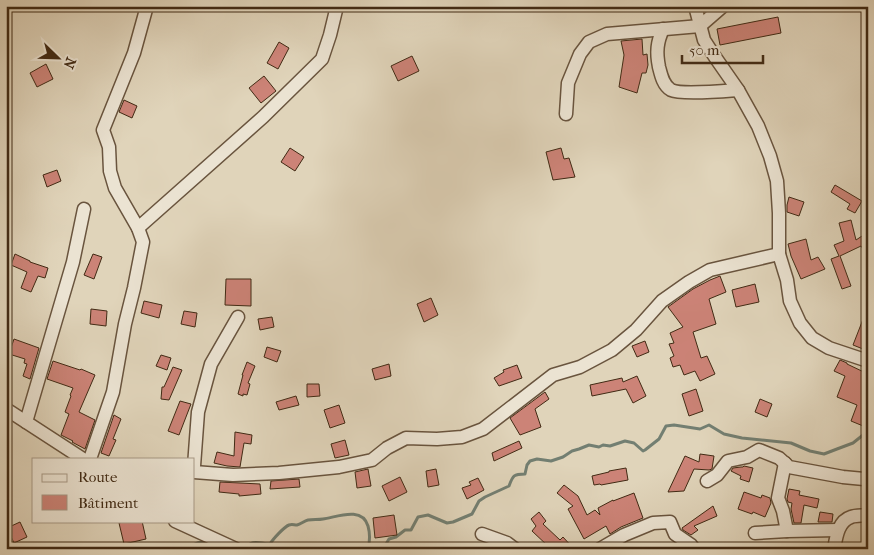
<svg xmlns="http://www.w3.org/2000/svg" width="874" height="555" font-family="'IM FELL French Canon',serif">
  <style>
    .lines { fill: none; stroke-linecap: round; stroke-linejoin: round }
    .stream { stroke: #737f72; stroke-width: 3 }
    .building { fill: #cc8377; stroke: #412a14 }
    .minor-casing { stroke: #69543e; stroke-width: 15 }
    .minor { stroke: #ebe3d2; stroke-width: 12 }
  </style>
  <rect width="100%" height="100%" fill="#e0d4ba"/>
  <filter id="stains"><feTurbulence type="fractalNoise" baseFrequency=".004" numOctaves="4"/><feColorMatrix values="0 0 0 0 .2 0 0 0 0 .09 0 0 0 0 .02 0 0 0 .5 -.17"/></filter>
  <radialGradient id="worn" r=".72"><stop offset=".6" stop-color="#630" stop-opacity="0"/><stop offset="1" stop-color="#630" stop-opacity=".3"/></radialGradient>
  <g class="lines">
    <g class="stream">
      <path d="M187,549C195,543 201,540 211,544"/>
      <path d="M243,549C255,539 256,543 270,544C273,539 284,527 289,525C292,524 294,525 297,525C301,524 304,521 308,520C313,519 318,520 323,519C337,517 362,506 368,526C370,533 370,541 368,549"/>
      <path d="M383,549L389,539L396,537L405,530H411L418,517L428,515L447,523L453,522L472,514L479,501L485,497L509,486C513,475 514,474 525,474L527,465L530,461L537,459L551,461L563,457L572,451L579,449L589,445L599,447L603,445L610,446L625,441L634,443L643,451L645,450L659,439L666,426L674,425L700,429L709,425L724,434L742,438L791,443L810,451L824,454L837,449L853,443L868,431"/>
    </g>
  </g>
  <g class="building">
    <polygon points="778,17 781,33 720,45 717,29"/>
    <polygon points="642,39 643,55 647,54 648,65 646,73 642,73 637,93 619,87 624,55 621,41"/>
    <polygon points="279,42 289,48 278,69 267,63"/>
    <polygon points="412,56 419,71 398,81 391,66"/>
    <polygon points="46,64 53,79 37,87 30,73"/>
    <polygon points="264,76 276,91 261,103 249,88"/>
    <polygon points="124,100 137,106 132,118 119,112"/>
    <polygon points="290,148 304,157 295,171 281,162"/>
    <polygon points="561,148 564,159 569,158 575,177 553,180 546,152"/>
    <polygon points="57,170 61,181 47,187 43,175"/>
    <polygon points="835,185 862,201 855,213 847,209 850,204 831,192"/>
    <polygon points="789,197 804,202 799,216 787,212 787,205"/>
    <polygon points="851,220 856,240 868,232 868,256 861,246 840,256 851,286 842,289 831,259 839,256 834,245 844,241 839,223"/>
    <polygon points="806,239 811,260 818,257 825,269 801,279 791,256 788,244"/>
    <polygon points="15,254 30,261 30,262 48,268 45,278 38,276 31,292 21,288 27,272 11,265"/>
    <polygon points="93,254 102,257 94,279 84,275"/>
    <polygon points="720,276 726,292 709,299 716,324 693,332 701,358 707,356 715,374 700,381 695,371 684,375 680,365 673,367 670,358 674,356 669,344 674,343 670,333 683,327 668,307 693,289 710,280"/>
    <polygon points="226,279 251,279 251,306 225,305"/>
    <polygon points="755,284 759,302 736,307 732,290"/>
    <polygon points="431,298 438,315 424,322 417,304"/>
    <polygon points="144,301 162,305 159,318 141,313"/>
    <polygon points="91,309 107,311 106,326 90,324"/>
    <polygon points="867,309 868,309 868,351 853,345"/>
    <polygon points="184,311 197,313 195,327 181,324"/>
    <polygon points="272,317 274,327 260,330 258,319"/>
    <polygon points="14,339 39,348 30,379 23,376 27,364 24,363 25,359 9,354"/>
    <polygon points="645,341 649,352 637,357 632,346"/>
    <polygon points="267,347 281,351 277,362 264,357"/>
    <polygon points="161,355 171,358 167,370 156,366"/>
    <polygon points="840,360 847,363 847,364 868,374 868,428 851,421 857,405 837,397 845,376 834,371"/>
    <polygon points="53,361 80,370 81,369 95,375 79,412 95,420 85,449 72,442 73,441 61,435 69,414 65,412 71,396 70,395 73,388 47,379"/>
    <polygon points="247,362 255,366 248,383 250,384 247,395 243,394 243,396 238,394 243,375 242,375"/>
    <polygon points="389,364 391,376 375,380 372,369"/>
    <polygon points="517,365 522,378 499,386 494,378 504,372 503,370"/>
    <polygon points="173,367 182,370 169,400 161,399 162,387 164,387"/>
    <polygon points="637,376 646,396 633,403 626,389 592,396 590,385 622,378 623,382"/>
    <polygon points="307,384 319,384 320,396 307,397"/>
    <polygon points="696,389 703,411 689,416 682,394"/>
    <polygon points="545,392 549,399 535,409 541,427 520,435 510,418"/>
    <polygon points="296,396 299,405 279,410 276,402"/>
    <polygon points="760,399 772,404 767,417 755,412"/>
    <polygon points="180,401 191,404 179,435 168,431"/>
    <polygon points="339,405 345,423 330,428 324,410"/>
    <polygon points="114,415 121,419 113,439 116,440 109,456 101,453"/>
    <polygon points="235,432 252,435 251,444 244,443 240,467 227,466 214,463 217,452 234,456"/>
    <polygon points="345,440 349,455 335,458 331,444"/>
    <polygon points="519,441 522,448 494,461 492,453"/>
    <polygon points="700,454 714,456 712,469 709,470 694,469 684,491 668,492 685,456 699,462"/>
    <polygon points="744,466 753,468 749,482 740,479 741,476 731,471 733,468 741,467 743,467"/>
    <polygon points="626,468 628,480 601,485 600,484 594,485 592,476 609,472 609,471"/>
    <polygon points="368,469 371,486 357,488 355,472"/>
    <polygon points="436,469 439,485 428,487 426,471"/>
    <polygon points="400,477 407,492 389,501 382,486"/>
    <polygon points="478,478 484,490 467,499 462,488 471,485 469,482"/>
    <polygon points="299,479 300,487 270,489 271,481"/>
    <polygon points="220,482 260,484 261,494 239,496 239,494 219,492"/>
    <polygon points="564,485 578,496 587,515 595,510 600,515 598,508 613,500 613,501 634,493 643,518 621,527 610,534 606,526 584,539 568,509 573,506 557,493"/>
    <polygon points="789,489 800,491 799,495 819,499 817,508 804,505 801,523 794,523 791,509 792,503 788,502 787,499"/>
    <polygon points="744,492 761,498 762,495 770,498 771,503 765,517 753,512 752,514 738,509"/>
    <polygon points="713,506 717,516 694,526 698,530 691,535 683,530 682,528"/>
    <polygon points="539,512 546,521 543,524 560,540 563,537 574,549 550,549 553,546 551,544 549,547 532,531 536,526 531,519"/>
    <polygon points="820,512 833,514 832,522 818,522"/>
    <polygon points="394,515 397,535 375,538 373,518"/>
    <polygon points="127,521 142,521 146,539 124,544 119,523"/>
    <polygon points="20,522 27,537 14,543 7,528"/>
  </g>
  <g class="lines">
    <g class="minor-casing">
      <g id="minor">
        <polyline points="695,6 704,40 715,57 738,90 758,126 770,156 777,181 779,213 779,254 787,280 790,301 800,323 812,338 829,348 868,361"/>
        <path d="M663,29C657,42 656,52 659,67C661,75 663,85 671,90C681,95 725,91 738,90"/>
        <polyline points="566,114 568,83 580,54 589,42 607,34 700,26 723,6"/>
        <polyline points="138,228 263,117 322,59 330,35 337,6"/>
        <polyline points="6,409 83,459"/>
        <polyline points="26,422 73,262 84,209"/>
        <polyline points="90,459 113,392 125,324 134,288 143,242 138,228 115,188 110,171 109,147 103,130 134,53 147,6"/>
        <polyline points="785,463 778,498 783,511 787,531"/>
        <polyline points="194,466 198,412 211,364 238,317"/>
        <polyline points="194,472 233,475 279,473 339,467 372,460 387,448 406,438 437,439 462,437 483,429 553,375 580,367 612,350 636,330 662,301 689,282 710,270 779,254"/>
        <polyline points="707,481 717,475 728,461 747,457 759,450 779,458 789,467 843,477 864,479 868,478"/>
        <polyline points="175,521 236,549"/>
        <polyline points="755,533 787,531 838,530"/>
        <polyline points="482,534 507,543 515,549"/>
        <polyline points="600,549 624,535 653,523 670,522 675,534 691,545 694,549"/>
        <path d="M834,549C836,538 838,521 851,517C856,515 863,516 868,515"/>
      </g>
    </g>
    <use href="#minor" class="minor"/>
  </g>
  <rect width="874" height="555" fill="none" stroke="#e0d4ba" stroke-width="25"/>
  <rect x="8" y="8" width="859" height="540" fill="none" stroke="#412a14" stroke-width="2.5"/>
  <rect x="12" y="12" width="849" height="530" fill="none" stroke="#412a14"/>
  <rect x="32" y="458" width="162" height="65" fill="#ebe3d2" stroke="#a79986"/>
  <rect x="42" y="474" width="25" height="8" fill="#ebe3d2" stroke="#a79986"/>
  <text x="78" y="482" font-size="15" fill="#412a14">Route</text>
  <rect x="42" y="495" width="25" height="15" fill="#cc8377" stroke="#a79986"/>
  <text x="78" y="508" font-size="15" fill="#412a14">Bâtiment</text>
  <g transform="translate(58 58) rotate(113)" stroke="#ebe3d2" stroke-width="4" paint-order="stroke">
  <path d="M0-4L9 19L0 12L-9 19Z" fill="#412a14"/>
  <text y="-8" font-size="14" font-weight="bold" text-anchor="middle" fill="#412a14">N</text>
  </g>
  <path d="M682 55v8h81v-8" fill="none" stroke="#412a14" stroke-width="2.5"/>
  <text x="689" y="55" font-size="15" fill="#412a14" stroke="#ebe3d2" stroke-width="4" paint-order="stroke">50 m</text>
  <rect width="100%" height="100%" filter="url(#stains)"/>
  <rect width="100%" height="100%" fill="url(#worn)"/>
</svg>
